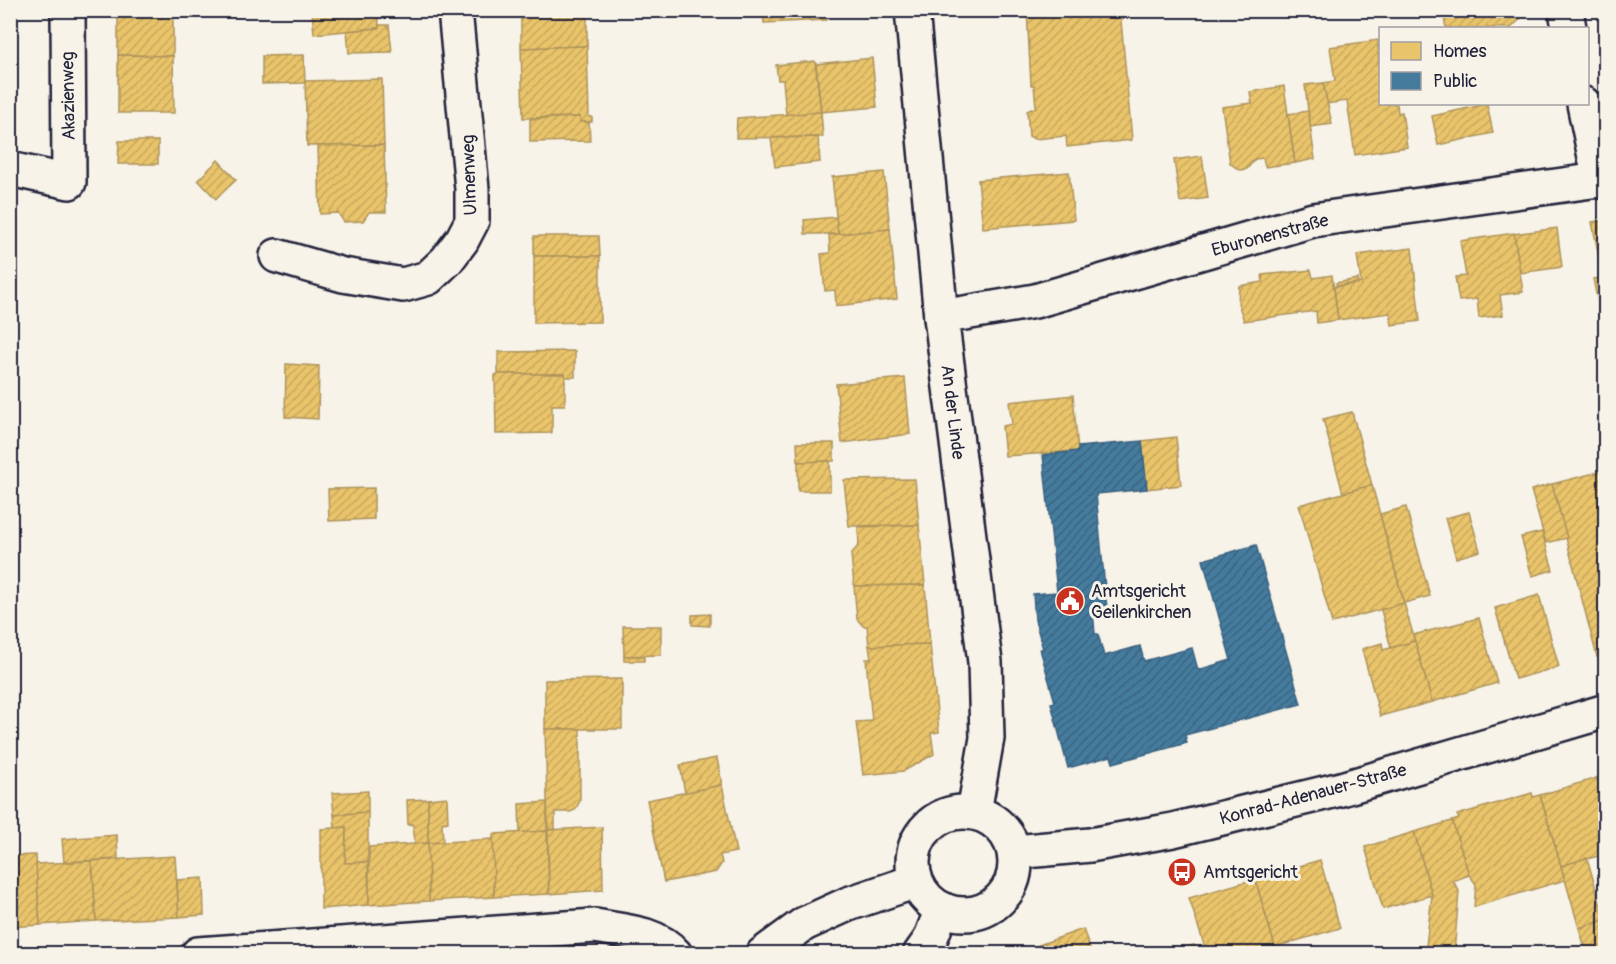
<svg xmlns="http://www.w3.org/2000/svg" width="1616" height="964" font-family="Pangolin,sans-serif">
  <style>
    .homes { fill: url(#homes-hatch); stroke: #ad935c; stroke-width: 1.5 }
    .public { fill: url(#public-hatch); stroke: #3a6080; stroke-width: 1.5 }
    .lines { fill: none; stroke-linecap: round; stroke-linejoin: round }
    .minor-casing { stroke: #22223b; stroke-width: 38 }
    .tertiary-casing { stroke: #22223b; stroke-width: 38 }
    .minor { stroke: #f7f3e8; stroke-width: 33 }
    .tertiary { stroke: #f7f3e8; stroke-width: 33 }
    .labels { text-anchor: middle; stroke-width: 6; stroke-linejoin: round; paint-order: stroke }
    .street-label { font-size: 18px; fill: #22223b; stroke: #f7f3e8 }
    .poi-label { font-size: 18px; fill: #22223b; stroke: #f7f3e8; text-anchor: start }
  </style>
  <defs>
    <pattern id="homes-hatch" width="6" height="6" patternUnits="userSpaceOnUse" patternTransform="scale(1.5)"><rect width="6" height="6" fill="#e9c46a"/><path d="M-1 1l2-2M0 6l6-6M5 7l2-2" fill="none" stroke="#c8a85d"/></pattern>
    <pattern id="public-hatch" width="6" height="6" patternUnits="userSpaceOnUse" patternTransform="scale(1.5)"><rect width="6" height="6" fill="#457b9d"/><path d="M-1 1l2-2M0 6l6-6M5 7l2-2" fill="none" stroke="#396481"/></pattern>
  </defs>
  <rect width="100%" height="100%" fill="#f7f3e8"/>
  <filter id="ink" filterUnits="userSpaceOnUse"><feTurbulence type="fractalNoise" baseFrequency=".0167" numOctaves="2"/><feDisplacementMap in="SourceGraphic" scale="12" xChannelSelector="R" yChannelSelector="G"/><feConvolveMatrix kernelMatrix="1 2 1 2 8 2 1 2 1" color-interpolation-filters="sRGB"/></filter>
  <g filter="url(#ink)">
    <g class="homes">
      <polygon points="118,10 173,10 173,56 118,55"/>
      <polygon points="312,10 378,10 379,28 314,34"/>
      <polygon points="521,10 587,10 587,46 521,48"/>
      <polygon points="763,10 827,10 827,20 764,23"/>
      <polygon points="1027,10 1120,10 1132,140 1067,147 1066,136 1034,139 1029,136 1027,111 1036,107 1034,85 1031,85"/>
      <polygon points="1448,10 1518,10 1520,19 1511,28 1446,28 1444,18"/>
      <polygon points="379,25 389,25 392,52 349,53 347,31 379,28"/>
      <polygon points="1378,40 1380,104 1397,104 1398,113 1402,112 1407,147 1355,155 1347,101 1326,104 1323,83 1335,81 1330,47"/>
      <polygon points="587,46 589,117 592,117 592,122 580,122 580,117 523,118 521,48"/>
      <polygon points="118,55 173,56 174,113 118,113"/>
      <polygon points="304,55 305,83 262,84 262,56"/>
      <polygon points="872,58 877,107 821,112 816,64"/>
      <polygon points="815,61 821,112 786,115 783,80 778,80 776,65"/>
      <polygon points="382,79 384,145 307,146 305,81"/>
      <polygon points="1323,83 1332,124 1310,127 1305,85"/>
      <polygon points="1284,86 1295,163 1265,167 1263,158 1255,159 1247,169 1239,170 1230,163 1222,107 1252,103 1250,92"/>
      <polygon points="1487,104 1493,133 1438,145 1432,116"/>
      <polygon points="1308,111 1315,159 1295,163 1288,114"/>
      <polygon points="821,112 823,137 736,138 737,118"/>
      <polygon points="580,117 580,122 589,122 590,141 530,142 530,119"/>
      <polygon points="818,137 820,162 775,167 771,138"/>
      <polygon points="119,141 158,141 158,164 118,164"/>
      <polygon points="384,145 386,212 369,212 363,221 344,222 338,213 320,214 318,146"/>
      <polygon points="1202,156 1208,198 1180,202 1174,160"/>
      <polygon points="218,160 236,180 216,199 198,180"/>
      <polygon points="884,172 890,229 838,234 832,177"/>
      <polygon points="1069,172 1074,220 983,228 978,180"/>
      <polygon points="836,217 838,234 805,234 804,220"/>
      <polygon points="1606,220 1606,306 1599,308 1593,279 1603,278 1592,222"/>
      <polygon points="1557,228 1562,267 1520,273 1514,234"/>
      <polygon points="890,229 897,299 836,306 835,290 825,291 821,254 830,253 829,235"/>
      <polygon points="1514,233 1523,292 1500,295 1503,315 1479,318 1477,299 1459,301 1455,277 1466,276 1460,241"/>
      <polygon points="534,236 599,236 600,256 534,256"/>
      <polygon points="1412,248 1420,321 1392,325 1390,313 1338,320 1334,287 1361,283 1357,255"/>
      <polygon points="534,256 600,256 600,322 534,323"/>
      <polygon points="1311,270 1313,278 1332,275 1338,320 1317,323 1316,311 1244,321 1238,303 1239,286 1263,282 1262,275"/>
      <polygon points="1358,279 1358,283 1336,286 1336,283"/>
      <polygon points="575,351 575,377 565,377 565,374 498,374 498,352"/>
      <polygon points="286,364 319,366 318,419 285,417"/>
      <polygon points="498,374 565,374 565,405 552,405 552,433 496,434 495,375"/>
      <polygon points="905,378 910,434 842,443 836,384"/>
      <polygon points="1073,395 1078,451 1005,456 1002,426 1012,424 1009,402"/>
      <polygon points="1352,412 1372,485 1343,493 1323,419"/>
      <polygon points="1176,437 1181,485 1147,489 1142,441"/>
      <polygon points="797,443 834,443 834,461 798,462"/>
      <polygon points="830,461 830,491 798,491 798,462"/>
      <polygon points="1606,470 1606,654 1597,657 1552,484"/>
      <polygon points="915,479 919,525 849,526 844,480"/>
      <polygon points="1552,484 1567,538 1546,543 1531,490"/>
      <polygon points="1372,485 1404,603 1332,623 1299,505"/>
      <polygon points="374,488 374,519 329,521 328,489"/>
      <polygon points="1406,507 1430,596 1404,603 1380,514"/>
      <polygon points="1469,512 1480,551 1456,558 1445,518"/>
      <polygon points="919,525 925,585 854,586 851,554 859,545 858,527"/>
      <polygon points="1542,532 1553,570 1532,576 1521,537"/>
      <polygon points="925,585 930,644 869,646 867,626 863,626 857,619 854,586"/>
      <polygon points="1539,595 1559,667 1515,679 1495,608"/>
      <polygon points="1404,603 1415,641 1391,648 1381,610"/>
      <polygon points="710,614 710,626 692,625 692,615"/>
      <polygon points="1479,618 1497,683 1432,702 1413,635"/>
      <polygon points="623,626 661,626 661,655 624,656"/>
      <polygon points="1415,641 1432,702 1380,716 1362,649 1382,643 1383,650"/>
      <polygon points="930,644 939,732 931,733 934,754 904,771 863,775 856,722 872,721 866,659 871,659 869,646"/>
      <rect x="624" y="656" width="20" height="5"/>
      <polygon points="622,679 622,729 545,729 545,680"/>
      <polygon points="545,729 580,729 580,801 575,810 570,812 555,812 555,829 548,830"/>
      <polygon points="717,758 722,785 685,793 680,765"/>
      <polygon points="1606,775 1606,808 1596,778"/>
      <polygon points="1597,778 1606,808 1606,854 1561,866 1540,795"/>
      <polygon points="722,785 736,852 720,855 722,863 716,872 664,882 647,800"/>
      <polygon points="368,791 368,812 334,815 332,793"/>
      <polygon points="1532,793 1533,797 1540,795 1565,880 1474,907 1476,884 1469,875 1452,821 1459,819 1457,815"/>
      <polygon points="447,797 448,822 442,823 443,842 428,843 428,799"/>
      <polygon points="428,799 428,843 415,844 413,824 408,825 407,800"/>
      <polygon points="547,802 547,831 520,833 519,804"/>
      <polygon points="368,812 368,862 345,863 346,827 335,828 334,815"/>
      <polygon points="1452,821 1469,875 1453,881 1459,891 1454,954 1425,954 1432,895 1414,832"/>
      <polygon points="346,827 345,863 368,862 369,905 321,909 321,829"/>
      <polygon points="602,827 603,890 549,894 548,830"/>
      <polygon points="547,831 549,894 494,897 493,834"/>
      <polygon points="1414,832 1432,895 1383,909 1365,847"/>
      <polygon points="117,835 118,859 64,862 62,839"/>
      <polygon points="493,839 494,897 429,901 428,843"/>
      <polygon points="428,843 429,901 369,905 369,847"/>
      <polygon points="36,855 40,925 10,927 10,856"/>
      <polygon points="175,856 179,917 96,921 92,861"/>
      <polygon points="1587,858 1605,920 1579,928 1561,866"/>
      <polygon points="1320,860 1340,928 1275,947 1255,879"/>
      <polygon points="92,861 96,921 40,925 36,864"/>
      <polygon points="203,878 204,915 179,917 177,880"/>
      <polygon points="1255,879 1275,947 1253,954 1207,954 1189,898"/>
      <polygon points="1604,917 1606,917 1606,954 1587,954 1579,928 1605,920"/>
      <polygon points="1083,929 1092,954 1014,954"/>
      <polygon points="1194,945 1197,954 1168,954 1167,953"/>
      <polygon points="1275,947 1277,954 1253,954"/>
      <polygon points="1425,948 1425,954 1401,954"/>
    </g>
    <polygon class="public" points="1142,441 1147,489 1096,494 1107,609 1093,610 1095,634 1098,634 1104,656 1140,646 1144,661 1192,648 1198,670 1231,660 1203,560 1256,545 1301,704 1185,735 1187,743 1113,763 1111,756 1068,768 1051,703 1055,702 1040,649 1043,649 1035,620 1033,594 1057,592 1043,455 1078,451 1078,447"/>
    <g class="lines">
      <g class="minor-casing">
        <g id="minor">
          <polyline points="1566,10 1569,28"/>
          <polyline points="1584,104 1600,181"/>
          <polyline points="10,169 69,182 68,10"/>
          <polyline points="277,256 343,275 403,285 428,278 447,260 462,240 472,221 472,189 455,10"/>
          <polyline points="941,317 1035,301 1313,220 1606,179"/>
          <path d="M198,954L595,926C622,931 656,932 675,954"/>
          <polyline points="920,954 930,940 942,909"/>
        </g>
      </g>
      <g class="tertiary-casing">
        <g id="tertiary">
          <polyline points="912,10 941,317 985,662 987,738 974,812"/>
          <circle cx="964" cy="863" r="51"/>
          <polyline points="1015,852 1090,845 1173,830 1341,789 1606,711"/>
          <polyline points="763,954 804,924 848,904 916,881"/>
        </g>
      </g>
      <use href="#minor" class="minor"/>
      <use href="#tertiary" class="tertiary"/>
    </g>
  </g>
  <defs>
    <g id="civic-disc" transform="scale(1.5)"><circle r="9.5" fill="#c8321e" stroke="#f7f3e8"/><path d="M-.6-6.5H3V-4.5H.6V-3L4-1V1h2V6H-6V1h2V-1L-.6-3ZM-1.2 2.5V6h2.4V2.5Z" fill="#fff"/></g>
    <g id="bus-disc" transform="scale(1.5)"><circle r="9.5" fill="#c8321e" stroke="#f7f3e8"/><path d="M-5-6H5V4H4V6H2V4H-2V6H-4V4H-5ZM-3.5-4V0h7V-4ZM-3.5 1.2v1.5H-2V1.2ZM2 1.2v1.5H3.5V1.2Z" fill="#fff"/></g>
  </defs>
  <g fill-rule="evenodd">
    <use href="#civic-disc" x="1070" y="601"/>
    <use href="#bus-disc" x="1182" y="872"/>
  </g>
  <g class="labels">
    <g class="street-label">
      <text transform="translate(68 96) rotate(-91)" y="6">Akazienweg</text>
      <text transform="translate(469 175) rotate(-92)" y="6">Ulmenweg</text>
      <text transform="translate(1270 235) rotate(-15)" y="6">Eburonenstraße</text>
      <text transform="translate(953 412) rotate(83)" y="6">An der Linde</text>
      <text transform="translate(1313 794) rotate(-15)" y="6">Konrad-Adenauer-Straße</text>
    </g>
    <g class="poi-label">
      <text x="1091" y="597">Amtsgericht<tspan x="1091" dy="21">Geilenkirchen</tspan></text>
      <text x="1203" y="878">Amtsgericht</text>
    </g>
  </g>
  <rect width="1616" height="964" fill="none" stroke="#f7f3e8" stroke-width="36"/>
  <rect x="18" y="18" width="1580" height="928" fill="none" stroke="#22223b" stroke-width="2" filter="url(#ink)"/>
  <rect x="1379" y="27" width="210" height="78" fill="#f7f3e8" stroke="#a29fa3" stroke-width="1.5"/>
  <rect x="1391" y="42" width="30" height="18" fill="#e9c46a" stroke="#a29fa3" stroke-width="1.5"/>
  <text x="1433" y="57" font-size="18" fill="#22223b">Homes</text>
  <rect x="1391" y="72" width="30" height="18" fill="#457b9d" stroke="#a29fa3" stroke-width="1.5"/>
  <text x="1433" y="87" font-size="18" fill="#22223b">Public</text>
</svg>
